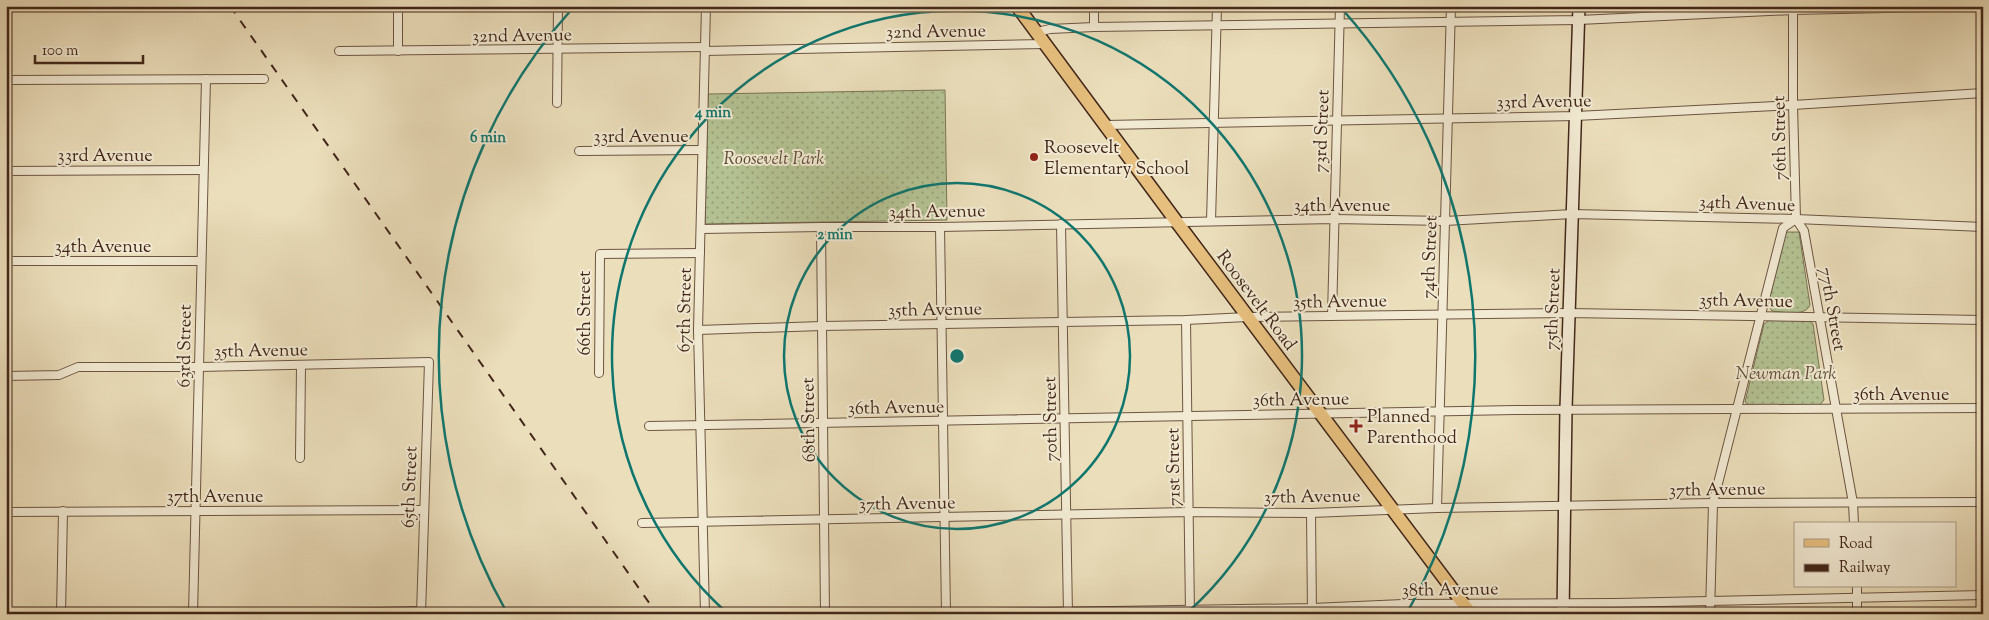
<svg xmlns="http://www.w3.org/2000/svg" width="1989" height="620" font-family="'Sorts Mill Goudy',serif">
  <style>
    .grass { fill: url(#grass-dots); stroke: #7b7456 }
    .lines { fill: none; stroke-linecap: round; stroke-linejoin: round }
    .street-casing { stroke: #6c5542; stroke-width: 10 }
    .secondary-casing { stroke: #42271a; stroke-width: 14 }
    .primary-casing { stroke: #42271a; stroke-width: 15 }
    .street { stroke: #f2ead3; stroke-width: 8 }
    .secondary { stroke: #f2ead3; stroke-width: 11 }
    .primary { stroke: #e6bf7e; stroke-width: 12 }
    .rail { stroke: #42271a; stroke-width: 2; stroke-dasharray: 9 9; stroke-linecap: butt }
    .ring { fill: none; stroke: #0f766e; stroke-width: 2.5 }
    .poi-dot { fill: #8f2418; stroke: #f2ead3; stroke-width: 2 }
    .labels { text-anchor: middle; stroke-width: 4; stroke-linejoin: round; paint-order: stroke }
    .street-label { font-size: 18px; fill: #42271a; stroke: #f2ead3 }
    .poi-label { font-size: 18px; fill: #42271a; stroke: #f2ead3; text-anchor: start }
    .park-label { font-size: 18px; font-style: italic; fill: #5e4e38; stroke: #f2ead3 }
    .centre { fill: #0f766e; stroke: #f2ead3; stroke-width: 2.5 }
    .ring-label { font-size: 15px; text-anchor: middle; font-weight: bold; fill: #0f766e; stroke: #f2ead3; stroke-width: 4; stroke-linejoin: round; paint-order: stroke }
  </style>
  <defs>
    <pattern id="grass-dots" width="8" height="8" patternUnits="userSpaceOnUse" patternTransform="scale(1.25)"><rect width="8" height="8" fill="#b4c293"/><path d="M2 2h.1M6 6h.1" fill="none" stroke="#949e77" stroke-width="1.8" stroke-linecap="round"/></pattern>
  </defs>
  <rect width="100%" height="100%" fill="#ebdebb"/>
  <filter id="stains"><feTurbulence type="fractalNoise" baseFrequency=".004" numOctaves="4"/><feColorMatrix values="0 0 0 0 .2 0 0 0 0 .09 0 0 0 0 .02 0 0 0 .5 -.17"/></filter>
  <radialGradient id="worn" r=".72"><stop offset=".6" stop-color="#630" stop-opacity="0"/><stop offset="1" stop-color="#630" stop-opacity=".3"/></radialGradient>
  <g class="grass">
    <polygon points="945,90 947,220 705,224 708,94"/>
    <path d="M1786,232H1799L1810,305C1805,317 1783,312 1772,311L1768,305Z"/>
    <polygon points="1770,320 1808,320 1813,324 1824,400 1818,407 1751,406 1745,402 1764,324"/>
  </g>
  <g class="lines">
    <g class="street-casing">
      <g id="street">
        <polyline points="398,6 398,51"/>
        <polyline points="1793,6 1793,105 1796,219"/>
        <polyline points="1094,27 1094,6"/>
        <polyline points="1037,32 1050,29 1094,27 1579,20 1793,10 1983,6"/>
        <polyline points="339,51 705,47"/>
        <polyline points="705,51 1046,44"/>
        <polyline points="6,80 264,79"/>
        <polyline points="557,103 558,6"/>
        <polyline points="1106,125 1576,116 1793,105 1983,93"/>
        <polyline points="579,151 702,150"/>
        <polyline points="6,171 203,170"/>
        <polyline points="1796,219 1804,231 1853,503 1854,524"/>
        <polyline points="1211,221 1217,6"/>
        <polyline points="1061,224 1068,614"/>
        <polyline points="821,227 825,614"/>
        <polyline points="940,227 946,614"/>
        <polyline points="701,229 821,227 940,227 1334,219 1445,221 1572,214 1796,219 1983,227"/>
        <polyline points="6,261 201,261"/>
        <polyline points="1332,316 1340,6"/>
        <polyline points="1186,320 1190,613"/>
        <polyline points="698,330 822,326 1186,320 1247,317 1569,313 1983,320"/>
        <polyline points="599,373 600,254 700,253"/>
        <polyline points="6,376 59,375 78,367 199,367 429,362 421,614"/>
        <polyline points="649,426 1516,410 1983,408"/>
        <polyline points="300,458 301,365"/>
        <polyline points="1437,508 1451,6"/>
        <polyline points="6,512 423,510"/>
        <polyline points="1311,513 1312,614"/>
        <polyline points="642,523 1189,512 1311,513 1437,508 1713,503 1983,502"/>
        <polyline points="1857,586 1857,614"/>
        <polyline points="61,614 63,511"/>
        <polyline points="193,614 206,79"/>
        <polyline points="290,614 421,611"/>
        <polyline points="705,614 698,330 706,6"/>
        <polyline points="918,614 1312,608 1403,604 1615,603 1983,595"/>
        <polyline points="1710,614 1713,503 1783,228 1796,219"/>
      </g>
    </g>
    <g class="secondary-casing">
      <polyline id="secondary" points="1563,614 1566,409 1579,6"/>
    </g>
    <g class="primary-casing">
      <polyline id="primary" points="1017,6 1176,221 1471,614"/>
    </g>
    <use href="#street" class="street"/>
    <use href="#secondary" class="secondary"/>
    <use href="#primary" class="primary"/>
    <polyline class="rail" points="230,6 657,614"/>
  </g>
  <g class="ring">
    <circle cx="957" cy="356" r="173"/>
    <path d="M726 612A345 345 0 1 1 1188 612"/>
    <path d="M506 611A518 518 0 0 1 572 9M1342 9A518 518 0 0 1 1408 611"/>
  </g>
  <g class="poi-dot">
    <circle cx="1034" cy="157" r="5"/>
    <path d="M1353.5 418.5h5v5h5v5h-5v5h-5v-5h-5v-5h5z"/>
  </g>
  <g class="labels">
    <g class="street-label">
      <text transform="translate(936 31) rotate(-1)" y="6">32nd Avenue</text>
      <text transform="translate(522 35) rotate(-1)" y="6">32nd Avenue</text>
      <text transform="translate(1544 101) rotate(-1)" y="6">33rd Avenue</text>
      <text transform="translate(1321 131) rotate(-88)" y="6">73rd Street</text>
      <text x="641" y="142">33rd Avenue</text>
      <text transform="translate(1779 138) rotate(-91)" y="6">76th Street</text>
      <text x="105" y="161">33rd Avenue</text>
      <text transform="translate(1747 203) rotate(2)" y="6">34th Avenue</text>
      <text x="1342" y="211">34th Avenue</text>
      <text transform="translate(937 211) rotate(-1)" y="6">34th Avenue</text>
      <text x="103" y="252">34th Avenue</text>
      <text transform="translate(1429 257) rotate(-88)" y="6">74th Street</text>
      <text transform="translate(1257 300) rotate(53)" y="6">Roosevelt Road</text>
      <text transform="translate(1746 300) rotate(1)" y="6">35th Avenue</text>
      <text transform="translate(1340 301) rotate(-1)" y="6">35th Avenue</text>
      <text transform="translate(935 309) rotate(-1)" y="6">35th Avenue</text>
      <text transform="translate(1552 309) rotate(-88)" y="6">75th Street</text>
      <text transform="translate(1833 309) rotate(80)" y="6">77th Street</text>
      <text transform="translate(684 310) rotate(-89)" y="6">67th Street</text>
      <text transform="translate(584 313) rotate(-90)" y="6">66th Street</text>
      <text transform="translate(184 346) rotate(-89)" y="6">63rd Street</text>
      <text transform="translate(261 350) rotate(-1)" y="6">35th Avenue</text>
      <text x="1901" y="400">36th Avenue</text>
      <text transform="translate(1301 399) rotate(-1)" y="6">36th Avenue</text>
      <text transform="translate(896 407) rotate(-1)" y="6">36th Avenue</text>
      <text transform="translate(1050 419) rotate(-91)" y="6">70th Street</text>
      <text transform="translate(808 420) rotate(-91)" y="6">68th Street</text>
      <text transform="translate(1173 467) rotate(-91)" y="6">71st Street</text>
      <text transform="translate(409 487) rotate(-88)" y="6">65th Street</text>
      <text transform="translate(1717 489) rotate(-1)" y="6">37th Avenue</text>
      <text x="215" y="502">37th Avenue</text>
      <text transform="translate(1312 496) rotate(-1)" y="6">37th Avenue</text>
      <text transform="translate(907 503) rotate(-1)" y="6">37th Avenue</text>
      <text transform="translate(1450 589) rotate(-1)" y="6">38th Avenue</text>
    </g>
    <g class="poi-label">
      <text x="1044" y="153">Roosevelt<tspan x="1044" dy="21">Elementary School</tspan></text>
      <text x="1367" y="422">Planned<tspan x="1367" dy="21">Parenthood</tspan></text>
    </g>
    <g class="park-label">
      <text x="774" y="164">Roosevelt Park</text>
      <text x="1786" y="379">Newman Park</text>
    </g>
  </g>
  <circle cx="957" cy="356" r="8" class="centre"/>
  <g class="ring-label">
    <text x="713" y="117">4 min</text>
    <text x="488" y="142">6 min</text>
    <text x="835" y="239">2 min</text>
  </g>
  <rect width="1989" height="620" fill="none" stroke="#ebdebb" stroke-width="25"/>
  <rect x="8" y="8" width="1974" height="605" fill="none" stroke="#42271a" stroke-width="2.5"/>
  <rect x="12" y="12" width="1964" height="595" fill="none" stroke="#42271a"/>
  <rect x="1794" y="522" width="162" height="65" fill="#f2ead3" stroke="#ac9c89"/>
  <rect x="1804" y="539" width="25" height="8" fill="#e6bf7e" stroke="#ac9c89"/>
  <text x="1839" y="548" font-size="15" fill="#42271a">Road</text>
  <rect x="1804" y="564" width="25" height="8" fill="#42271a" stroke="#ac9c89"/>
  <text x="1839" y="572" font-size="15" fill="#42271a">Railway</text>
  <path d="M35 55v8h108v-8" fill="none" stroke="#42271a" stroke-width="2.5"/>
  <text x="42" y="55" font-size="15" fill="#42271a" stroke="#f2ead3" stroke-width="4" paint-order="stroke">100 m</text>
  <rect width="100%" height="100%" filter="url(#stains)"/>
  <rect width="100%" height="100%" fill="url(#worn)"/>
</svg>
